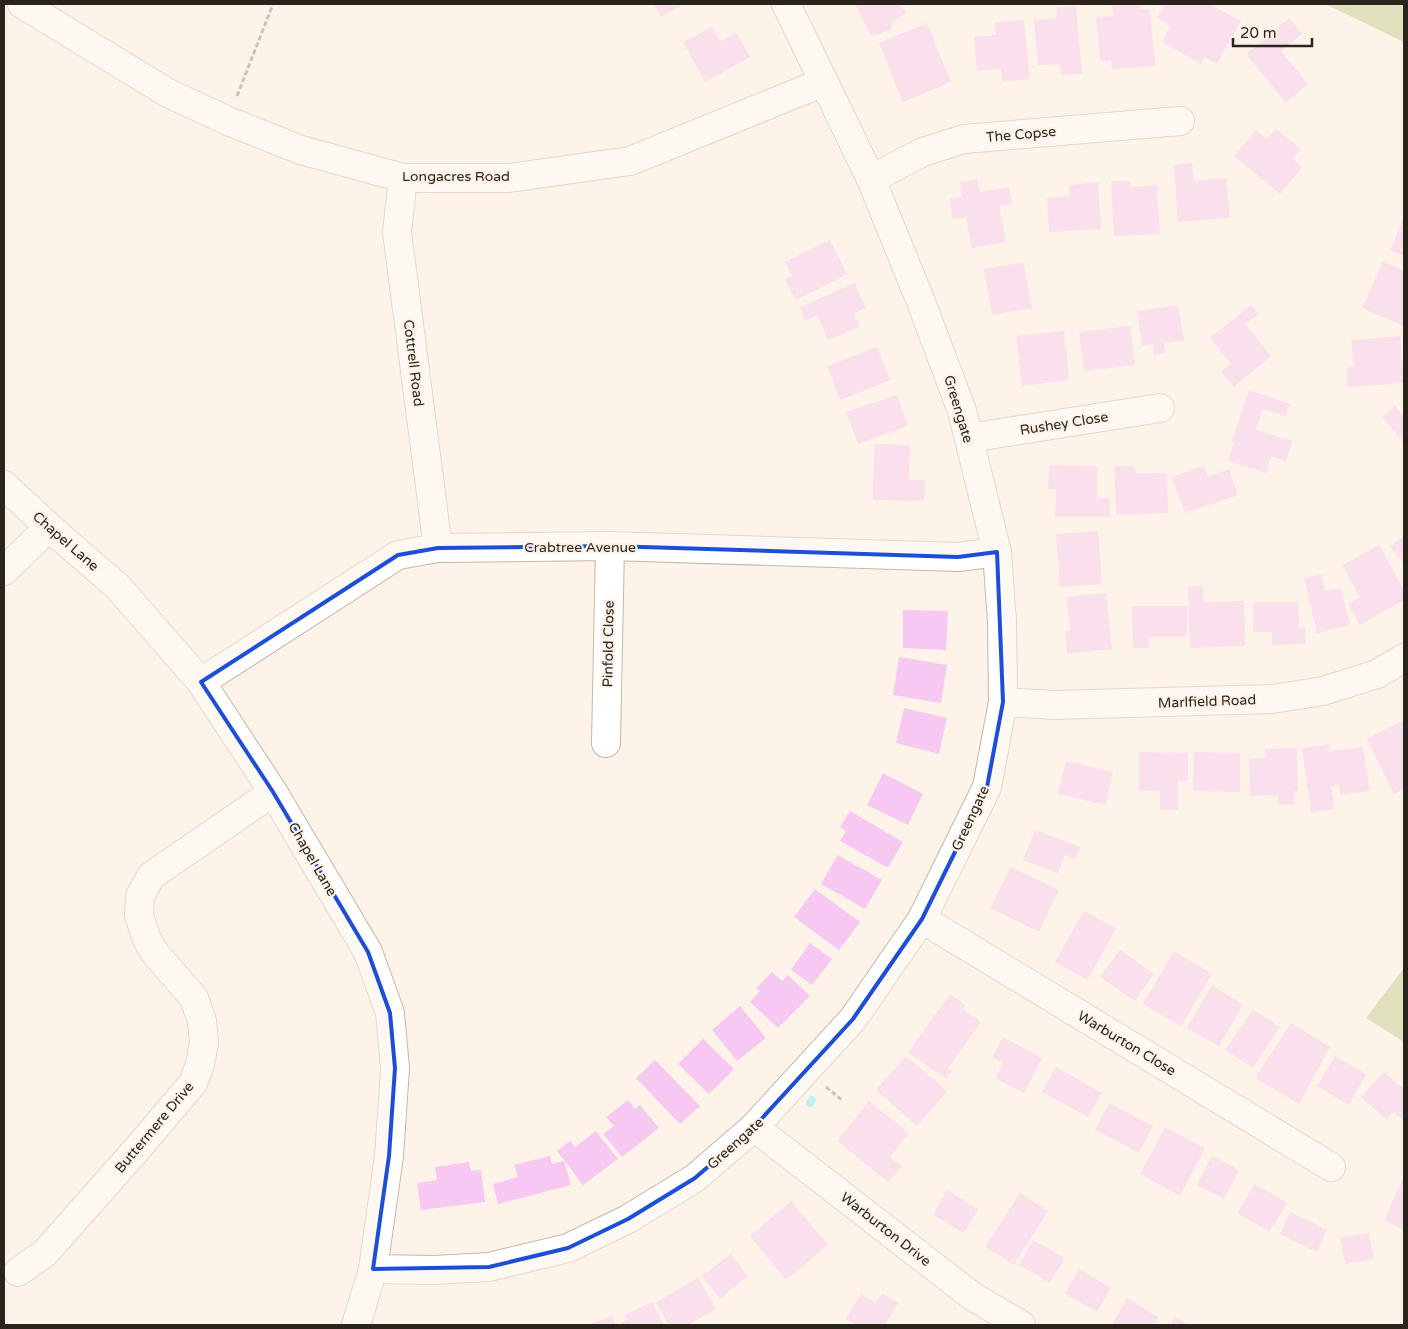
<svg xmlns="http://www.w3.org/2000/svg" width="1408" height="1329" font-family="'Varela Round',sans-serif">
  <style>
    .green { fill: #bccb88 }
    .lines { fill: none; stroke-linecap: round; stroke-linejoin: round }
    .stream { stroke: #7eeaf8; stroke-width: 8 }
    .building { fill: #f7c8f2 }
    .minor-casing { stroke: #c7b6a4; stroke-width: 30 }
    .path { stroke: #938a81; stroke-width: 3; stroke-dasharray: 5 2.5; stroke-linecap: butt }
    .minor { stroke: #fff; stroke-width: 28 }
    .marked { fill: none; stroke: #1d4ed8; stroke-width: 4; stroke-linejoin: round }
    .labels { text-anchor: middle; stroke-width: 4.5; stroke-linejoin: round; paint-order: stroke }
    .street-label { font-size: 14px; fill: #2b241d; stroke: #fef3e8 }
  </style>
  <rect width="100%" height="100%" fill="#fef3e8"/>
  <g class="green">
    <polygon points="1325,4 1404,4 1404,42"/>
    <polygon points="1404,968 1404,1042 1366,1018"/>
  </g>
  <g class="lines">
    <polyline class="stream" points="810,1103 812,1100"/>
  </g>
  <g class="building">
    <polygon points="654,4 684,4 661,17"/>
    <polygon points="855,4 900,4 906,13 892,23 891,30 871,36"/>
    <polygon points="1112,4 1140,4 1141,9 1150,9 1155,66 1112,69 1111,61 1100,61 1096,17 1113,16"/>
    <polygon points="1165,4 1209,4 1241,21 1217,64 1205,57 1201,64 1162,42 1170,26 1157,18"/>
    <polygon points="1076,6 1082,74 1061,75 1060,64 1038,65 1034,20 1057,18 1056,7"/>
    <polygon points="1289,18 1302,34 1281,51 1308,84 1286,103 1246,54"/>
    <polygon points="1024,20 1030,79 1002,82 1001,69 977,71 974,37 996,35 995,22"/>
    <polygon points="927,23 951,82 903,102 879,43"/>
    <polygon points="712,27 720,42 736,32 750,57 705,82 683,42"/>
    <polygon points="1276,129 1301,149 1293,159 1302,167 1280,194 1234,156 1256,130 1267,139"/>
    <polygon points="1192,163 1194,181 1226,178 1230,218 1178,222 1174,165"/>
    <polygon points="977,179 980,192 1009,187 1012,204 999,206 1006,242 972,248 966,217 953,219 949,199 962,197 960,182"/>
    <polygon points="1111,181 1130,181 1130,187 1157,185 1160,234 1114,236"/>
    <polygon points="1098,182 1101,229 1049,232 1047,198 1070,196 1069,185"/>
    <polygon points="1404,218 1404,256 1390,250"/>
    <polygon points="830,240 847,274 796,300 785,279 792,276 785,262"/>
    <polygon points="1383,261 1404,271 1404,326 1362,308"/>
    <polygon points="1023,262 1032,308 992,315 984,269"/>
    <polygon points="855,283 866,308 854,313 860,327 828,340 817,315 805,321 800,307"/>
    <polygon points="1178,305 1184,340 1164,343 1166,353 1154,355 1153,344 1142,346 1137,311"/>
    <polygon points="1251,305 1259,314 1245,324 1271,356 1234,387 1221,371 1231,364 1210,338"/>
    <polygon points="1130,326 1135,365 1084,371 1079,332"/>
    <polygon points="1064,331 1069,380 1022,386 1016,336"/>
    <polygon points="1400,336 1402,361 1404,361 1404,383 1348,387 1347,367 1354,367 1351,340"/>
    <polygon points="877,347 890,380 840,400 827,366"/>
    <polygon points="1249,390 1290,404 1286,416 1263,409 1256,430 1293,441 1286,461 1271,456 1266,473 1228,461 1234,442 1232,441"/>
    <polygon points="897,395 908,426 858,444 846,412"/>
    <polygon points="1395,406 1404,416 1404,443 1382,417"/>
    <polygon points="874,444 910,445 909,480 925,480 924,501 873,500"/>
    <polygon points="1049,465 1097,466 1097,498 1110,498 1110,517 1055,517 1056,489 1048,489"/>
    <polygon points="1114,466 1135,466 1135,473 1167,473 1168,513 1116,515"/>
    <polygon points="1204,466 1208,477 1229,469 1238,495 1185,513 1172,477"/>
    <polygon points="1098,531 1102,584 1060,587 1056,534"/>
    <polygon points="1404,535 1404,563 1390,547"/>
    <polygon points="1379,545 1404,590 1404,600 1360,625 1348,604 1360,597 1342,565"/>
    <polygon points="1321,574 1325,591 1341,588 1350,625 1317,633 1304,578"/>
    <polygon points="1188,586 1203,586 1204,602 1244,601 1245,646 1190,648"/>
    <polygon points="1106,593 1112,649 1067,654 1065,632 1070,631 1067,597"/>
    <polygon points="1253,602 1298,602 1299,628 1305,628 1305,644 1272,645 1272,632 1253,632"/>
    <polygon points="1132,606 1187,606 1187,635 1185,637 1149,637 1149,648 1133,648"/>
    <polygon points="903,610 948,611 946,650 903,648"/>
    <polygon points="899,657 947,665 941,703 893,695"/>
    <polygon points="904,708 947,718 939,754 896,743"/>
    <polygon points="1404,720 1404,789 1394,794 1367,739"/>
    <polygon points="1329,744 1330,751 1363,747 1370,791 1340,795 1339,785 1331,786 1335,809 1311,812 1302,748"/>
    <polygon points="1297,748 1298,791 1294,791 1294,805 1278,805 1278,795 1250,796 1249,759 1265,758 1265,749"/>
    <polygon points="1139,752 1188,753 1188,781 1178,780 1178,810 1160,810 1160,791 1139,791"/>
    <polygon points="1194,752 1240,753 1240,792 1193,791"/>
    <polygon points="1066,761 1113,772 1106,805 1058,794"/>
    <polygon points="883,773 923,794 908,825 867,805"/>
    <polygon points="850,811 903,842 888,868 840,841 846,831 840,827"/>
    <polygon points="1035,830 1080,847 1076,859 1065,855 1058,873 1023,860"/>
    <polygon points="838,855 882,880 865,909 821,884"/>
    <polygon points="1011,867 1059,890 1039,932 990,908"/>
    <polygon points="815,889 860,922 839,950 794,917"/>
    <polygon points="1084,911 1116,929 1087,980 1055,962"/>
    <polygon points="810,943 832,959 812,985 791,970"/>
    <polygon points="1120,950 1154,974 1135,1001 1100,977"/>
    <polygon points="1174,951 1212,974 1181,1026 1143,1004"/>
    <polygon points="772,972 782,981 788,975 810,996 778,1028 750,1002 760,991 756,988"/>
    <polygon points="1212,985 1243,1005 1219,1046 1187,1028"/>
    <polygon points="950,994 965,1005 963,1009 981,1022 948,1068 952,1071 946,1079 908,1052"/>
    <polygon points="740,1006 766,1038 737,1061 712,1030"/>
    <polygon points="1253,1010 1280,1027 1253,1068 1225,1050"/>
    <polygon points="1291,1023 1330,1047 1299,1104 1255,1078"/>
    <polygon points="1003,1037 1042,1058 1024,1093 995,1078 1003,1063 992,1057"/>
    <polygon points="703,1039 734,1069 709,1094 678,1064"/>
    <polygon points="906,1056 947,1091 917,1126 876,1090"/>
    <polygon points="1335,1056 1366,1074 1349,1105 1317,1086"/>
    <polygon points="655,1060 700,1106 680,1124 636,1078"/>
    <polygon points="1056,1067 1102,1093 1088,1117 1042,1092"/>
    <polygon points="1384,1072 1404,1089 1404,1121 1394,1112 1387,1120 1361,1097"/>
    <polygon points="628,1100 635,1109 640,1105 659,1128 622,1157 603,1134 614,1126 606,1117"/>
    <polygon points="869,1101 909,1133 890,1157 902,1166 888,1182 837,1141"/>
    <polygon points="1109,1103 1153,1126 1139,1153 1095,1130"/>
    <polygon points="1165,1127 1205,1148 1180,1196 1140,1174"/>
    <polygon points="596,1131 618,1159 583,1185 557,1151 570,1141 575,1147"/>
    <polygon points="550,1156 552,1164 564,1161 571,1185 498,1204 493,1184 518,1177 514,1165"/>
    <polygon points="1212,1156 1239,1170 1224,1199 1197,1185"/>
    <polygon points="469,1162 471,1171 481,1170 485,1202 421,1210 417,1183 437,1180 435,1167"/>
    <polygon points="1404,1176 1404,1230 1384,1221"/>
    <polygon points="1255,1184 1287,1203 1269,1232 1237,1213"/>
    <polygon points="947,1190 978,1209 964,1233 933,1215"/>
    <polygon points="1020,1193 1048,1211 1014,1265 985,1247"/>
    <polygon points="791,1201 828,1245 786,1280 750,1236"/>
    <polygon points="1290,1212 1327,1230 1317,1252 1280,1234"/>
    <polygon points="1369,1233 1374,1259 1345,1264 1340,1238"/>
    <polygon points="1033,1240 1065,1258 1050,1283 1019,1265"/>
    <polygon points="731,1254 748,1276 720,1299 702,1276"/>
    <polygon points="1079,1269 1111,1288 1097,1312 1065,1294"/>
    <polygon points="698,1278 716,1309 688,1325 669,1325 656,1302"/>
    <polygon points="882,1293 898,1303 885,1325 858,1325 846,1319 861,1294 876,1303"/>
    <polygon points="1127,1298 1158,1317 1153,1325 1116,1325 1113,1323"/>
    <polygon points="652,1302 664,1325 622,1325 621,1324 627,1320 625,1315"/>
    <polygon points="612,1316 616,1325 587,1325"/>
    <polygon points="1175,1317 1188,1325 1170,1325"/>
  </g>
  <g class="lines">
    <g class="minor-casing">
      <g id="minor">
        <polyline points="22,4 168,93 228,121 301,150 403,178 509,178 630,161 824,82"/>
        <polyline points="403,178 397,232 438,548"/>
        <polyline points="871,179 923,152 964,139 1180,121"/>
        <polyline points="969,438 1160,408"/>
        <polyline points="4,485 49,527 118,587 201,682 273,792 368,952 390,1013 395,1068 389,1156 373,1269 356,1325"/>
        <polyline points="4,571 49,527"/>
        <polyline points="201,682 398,555 438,548 610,546 958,557 997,552"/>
        <polyline points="1003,702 1055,705 1272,699 1323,691 1377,674 1404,658"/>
        <polyline points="606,743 610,546"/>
        <polyline points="922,919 1331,1167"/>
        <polyline points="754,1127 972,1296 1021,1325"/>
        <polyline points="373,1269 434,1270 489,1267 568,1248 628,1219 695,1178 754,1127 853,1019 922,919 987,787 1003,702 1002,622 997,552 962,411 921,302 871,179 786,4"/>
        <polyline points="18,1272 45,1253 137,1149 193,1083 200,1064 204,1043 202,1021 194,998 154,952 146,937 139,915 140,896 151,876 273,792"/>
      </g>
    </g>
    <g class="path">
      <polyline points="237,96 273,4"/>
      <polyline points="826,1087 843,1101"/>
    </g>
    <use href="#minor" class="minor"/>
  </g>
  <path d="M0 0H1408V1329H0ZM610,546L958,557L997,552L1003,702L987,787L922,919L853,1019L754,1127L695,1178L628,1219L568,1248L489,1267L373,1269L389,1156L395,1068L390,1013L368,952L273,792L201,682L398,555L438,548Z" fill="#fef3e8" fill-opacity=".55" fill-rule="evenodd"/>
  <path class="marked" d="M610,546L958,557L997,552L1003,702L987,787L922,919L853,1019L754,1127L695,1178L628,1219L568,1248L489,1267L373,1269L389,1156L395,1068L390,1013L368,952L273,792L201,682L398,555L438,548Z"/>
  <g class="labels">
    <g class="street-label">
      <text transform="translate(1021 134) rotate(-5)" y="5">The Copse</text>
      <text x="456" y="181">Longacres Road</text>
      <text transform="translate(414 363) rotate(83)" y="5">Cottrell Road</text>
      <text transform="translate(959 409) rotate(73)" y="5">Greengate</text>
      <text transform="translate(1064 423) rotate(-9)" y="5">Rushey Close</text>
      <text transform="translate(66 541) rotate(41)" y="5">Chapel Lane</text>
      <text x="580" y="552">Crabtree Avenue</text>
      <text transform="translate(608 644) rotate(-89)" y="5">Pinfold Close</text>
      <text transform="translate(1207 701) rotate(-2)" y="5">Marlfield Road</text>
      <text transform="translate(970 818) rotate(-65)" y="5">Greengate</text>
      <text transform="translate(313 859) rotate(60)" y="5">Chapel Lane</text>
      <text transform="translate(1127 1043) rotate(31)" y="5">Warburton Close</text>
      <text transform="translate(154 1127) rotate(-50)" y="5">Buttermere Drive</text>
      <text transform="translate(735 1143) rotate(-42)" y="5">Greengate</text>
      <text transform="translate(886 1229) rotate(38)" y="5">Warburton Drive</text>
    </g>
  </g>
  <rect width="1408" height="1329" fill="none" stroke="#2b241d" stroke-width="10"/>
  <path d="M1233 38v8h79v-8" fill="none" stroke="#2b241d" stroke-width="2.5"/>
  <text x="1240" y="38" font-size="15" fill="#2b241d" stroke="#fef3e8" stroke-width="4" paint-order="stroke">20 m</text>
</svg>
